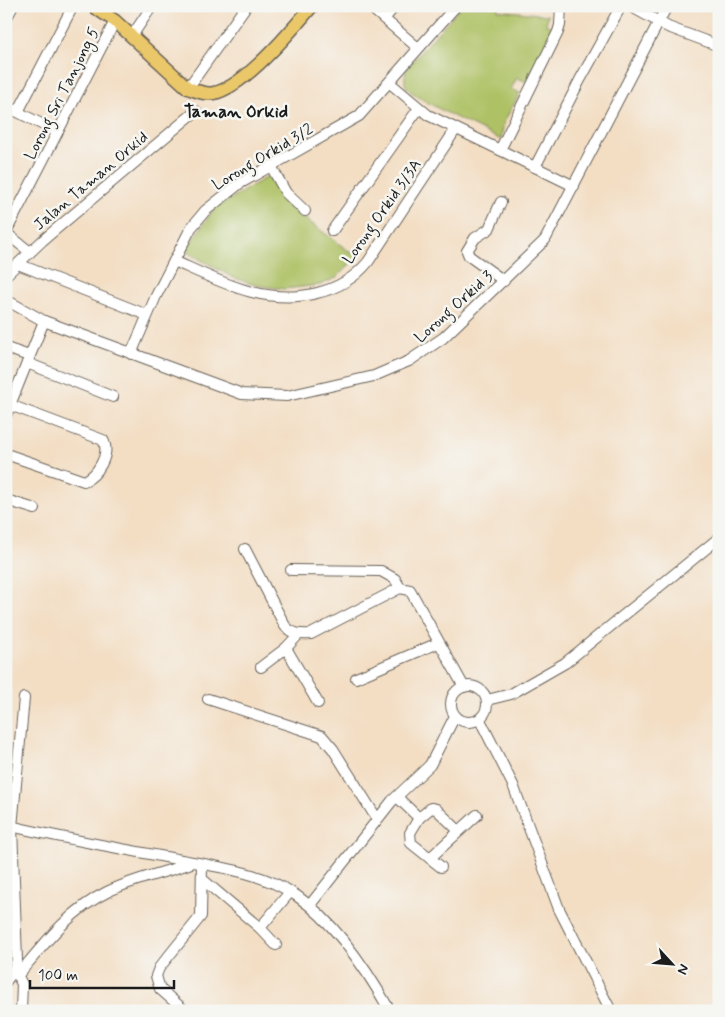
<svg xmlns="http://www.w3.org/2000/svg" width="725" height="1017" font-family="Mynerve,sans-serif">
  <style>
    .green { fill: #aec165; stroke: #656e40 }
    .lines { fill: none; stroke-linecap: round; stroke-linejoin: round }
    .minor-casing { stroke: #676057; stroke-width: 12 }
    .major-casing { stroke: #676057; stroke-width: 15 }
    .minor { stroke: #fff; stroke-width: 10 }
    .major { stroke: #eac769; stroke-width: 12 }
    .labels { text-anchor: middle; stroke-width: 5; stroke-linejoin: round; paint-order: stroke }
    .street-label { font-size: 16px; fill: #1c1c1c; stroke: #f6f6f2 }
    .neighbourhood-label { font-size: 18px; font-weight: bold; fill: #1c1c1c; stroke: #f6f6f2 }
  </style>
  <rect width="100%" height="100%" fill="#f6f6f2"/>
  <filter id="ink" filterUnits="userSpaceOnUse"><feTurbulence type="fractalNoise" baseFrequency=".02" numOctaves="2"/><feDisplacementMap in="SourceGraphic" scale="10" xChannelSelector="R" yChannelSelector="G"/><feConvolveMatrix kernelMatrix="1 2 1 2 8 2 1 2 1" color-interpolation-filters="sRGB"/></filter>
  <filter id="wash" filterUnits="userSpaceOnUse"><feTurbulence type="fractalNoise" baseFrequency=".0096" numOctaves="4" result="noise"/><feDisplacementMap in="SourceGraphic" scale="20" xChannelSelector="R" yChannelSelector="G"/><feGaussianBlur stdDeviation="1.12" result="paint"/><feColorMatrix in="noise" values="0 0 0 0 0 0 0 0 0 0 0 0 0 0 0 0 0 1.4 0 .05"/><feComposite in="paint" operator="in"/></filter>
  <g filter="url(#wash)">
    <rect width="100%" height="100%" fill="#f3dec4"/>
    <g class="green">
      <path d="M461,6H498V10L548,15L546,25L554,27L553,33L527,82L517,78L511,89L520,93L504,122L501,140C483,130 416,100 407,88C403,82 405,77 406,69Z"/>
      <polygon points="270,175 285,204 357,257 336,278 320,285 284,289 255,285 232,277 185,251 214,209"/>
    </g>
  </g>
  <g filter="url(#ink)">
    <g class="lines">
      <g class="minor-casing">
        <g id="minor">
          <polyline points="369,6 418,48"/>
          <polyline points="630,6 668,27 719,46"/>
          <polyline points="6,19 13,6"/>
          <polyline points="384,19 395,6"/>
          <polyline points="132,36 152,6"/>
          <polyline points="390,83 428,115 574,186"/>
          <polyline points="188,88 246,6"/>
          <polyline points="6,106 57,132"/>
          <polyline points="18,112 73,6"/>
          <polyline points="500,150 558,32 560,25 561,6"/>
          <polyline points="271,166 286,193 305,211"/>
          <polyline points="535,167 580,80 621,6"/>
          <polyline points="501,202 489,229 475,238 467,251 469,256 504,281"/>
          <polyline points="332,231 419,108"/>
          <polyline points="6,232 115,21"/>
          <polyline points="6,233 30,252"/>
          <path d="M174,261C221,282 265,306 317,293C338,288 354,279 368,262L456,129"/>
          <polyline points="18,264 147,315"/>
          <polyline points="6,275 42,241 196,111"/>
          <polyline points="6,300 44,321 242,394 287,396 374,376 409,361 443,338 545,240 667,6"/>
          <polyline points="6,348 29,356"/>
          <polyline points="131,354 156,296 191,228 205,211 239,184 359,116 456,6"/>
          <polyline points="27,363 113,397"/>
          <polyline points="6,415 44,321"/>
          <path d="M6,454L84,481C97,476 111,454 103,440L10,405"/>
          <polyline points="6,500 35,509"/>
          <path d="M245,549L285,626C292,634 300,635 311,634L400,588L410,590L464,687"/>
          <polyline points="291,570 381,571 395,579 400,588"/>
          <polyline points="286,648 318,703"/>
          <polyline points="261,667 286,648 299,634"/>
          <polyline points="356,678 438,643"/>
          <circle cx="469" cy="704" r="18"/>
          <polyline points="208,699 322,736 333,749 377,819"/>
          <polyline points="487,700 511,694 565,663 719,538"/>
          <polyline points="480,720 513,785 559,909 611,1011"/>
          <polyline points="397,797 419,818"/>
          <path d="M6,825C61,838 116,848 171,858C212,866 262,871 297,896C336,923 367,970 390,1011"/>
          <polyline points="430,858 477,815"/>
          <polyline points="441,867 411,843 410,833 419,818 431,808 436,809 459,831"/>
          <polyline points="202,879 260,928 276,945"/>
          <polyline points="310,905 392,801 430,765 455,716"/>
          <polyline points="260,928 290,892"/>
          <polyline points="15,971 22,984 21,1011"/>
          <path d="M18,975C44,944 70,910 107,892C133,879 164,873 191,863"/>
          <polyline points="6,981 13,972 17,960 12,827 24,698"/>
          <polyline points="185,1011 160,989 156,976 159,968 201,916 202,864"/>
        </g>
      </g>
      <g class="major-casing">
        <path id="major" d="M93,6L115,21L188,88C197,91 205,95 214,93C243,88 293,29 312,6"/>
      </g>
      <use href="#minor" class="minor"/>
      <use href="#major" class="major"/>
    </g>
  </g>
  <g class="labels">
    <g class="street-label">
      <text transform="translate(61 93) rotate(-63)" y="6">Lorong Sri Tanjong 5</text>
      <text transform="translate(262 156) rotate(-31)" y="6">Lorong Orkid 3/2</text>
      <text transform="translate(90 180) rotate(-40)" y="6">Jalan Taman Orkid</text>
      <text transform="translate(381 211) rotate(-55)" y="6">Lorong Orkid 3/3A</text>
      <text transform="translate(453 306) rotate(-42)" y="6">Lorong Orkid 3</text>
    </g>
    <g class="neighbourhood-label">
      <text x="236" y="117">Taman Orkid</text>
    </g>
  </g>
  <rect width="725" height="1017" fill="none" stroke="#f6f6f2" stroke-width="25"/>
  <g transform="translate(672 964) rotate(116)" stroke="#f6f6f2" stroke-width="4" paint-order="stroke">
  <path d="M0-4L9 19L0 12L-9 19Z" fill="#1c1c1c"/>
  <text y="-8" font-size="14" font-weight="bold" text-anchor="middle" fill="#1c1c1c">N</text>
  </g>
  <path d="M30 980v8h144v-8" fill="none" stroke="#1c1c1c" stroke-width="2.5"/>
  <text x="38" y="980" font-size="15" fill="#1c1c1c" stroke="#f6f6f2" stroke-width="4" paint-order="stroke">100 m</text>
</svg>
